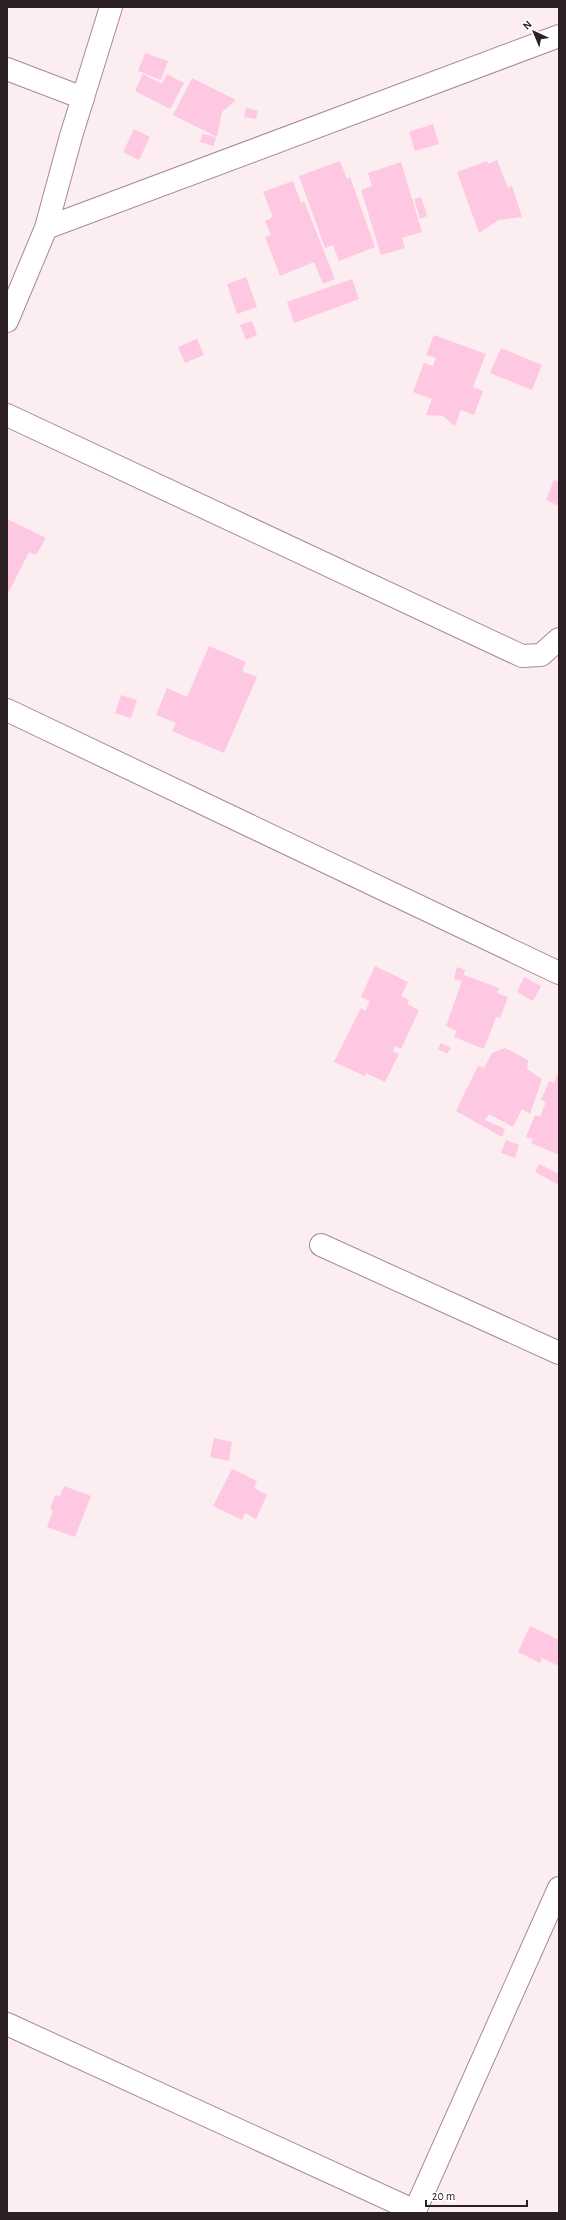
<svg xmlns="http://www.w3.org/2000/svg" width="566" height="2220" font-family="'Alegreya Sans',sans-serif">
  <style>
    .building { fill: #fec8e2 }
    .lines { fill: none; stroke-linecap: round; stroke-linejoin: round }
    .street-casing { stroke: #aa898f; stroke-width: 24 }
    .street { stroke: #fff; stroke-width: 22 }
  </style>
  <rect width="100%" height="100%" fill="#fcedf0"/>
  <g class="building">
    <polygon points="145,53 168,61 161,80 138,71"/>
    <polygon points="143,74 162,84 167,74 184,83 170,109 135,91"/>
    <polygon points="192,78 236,100 222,112 217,137 173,115"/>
    <polygon points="246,108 258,111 256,119 244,117"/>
    <polygon points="433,124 439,144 415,151 409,132"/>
    <polygon points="134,129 150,137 139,160 123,152"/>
    <polygon points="202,134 216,137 214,146 200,142"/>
    <polygon points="497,160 508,188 512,186 522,217 499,220 479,233 457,172 487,161 488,164"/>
    <polygon points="340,161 347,179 350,177 375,247 339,261 333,245 325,248 299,176"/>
    <polygon points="401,162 422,232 402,238 405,248 381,255 361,190 372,186 368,173"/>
    <polygon points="293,181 301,203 304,201 335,279 323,284 314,262 280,276 265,237 271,235 265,221 273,217 263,192"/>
    <polygon points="421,197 427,216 420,219 414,199"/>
    <polygon points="246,277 257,307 237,314 227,284"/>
    <polygon points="352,279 359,299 294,323 287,302"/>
    <polygon points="252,321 257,335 246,340 240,325"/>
    <polygon points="434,335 486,354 473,387 483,391 474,415 461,410 455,426 443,416 426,415 432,399 413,392 424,363 433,366 436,358 426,355"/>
    <polygon points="197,339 204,355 185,363 178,347"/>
    <polygon points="501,348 542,365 532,390 490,373"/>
    <polygon points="554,480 559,482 559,506 546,500"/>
    <polygon points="7,519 46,538 36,555 29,552 7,595"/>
    <polygon points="209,646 246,662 242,671 257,677 224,753 172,731 176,723 156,715 167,688 187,697"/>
    <polygon points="121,695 137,700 131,718 115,713"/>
    <polygon points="375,966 408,982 401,996 409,1000 407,1004 419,1010 401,1049 395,1046 393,1051 399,1054 385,1082 366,1073 365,1076 334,1062 361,1008 365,1011 370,1001 361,997"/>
    <polygon points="457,967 465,970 462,981 454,979"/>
    <polygon points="464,975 499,988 497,993 508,997 500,1018 496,1017 484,1049 454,1037 457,1031 446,1026"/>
    <polygon points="524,977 541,986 533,1001 517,992"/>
    <polygon points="441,1043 451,1048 447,1054 438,1049"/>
    <polygon points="505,1048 528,1060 527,1069 542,1079 530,1114 522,1109 513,1127 489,1114 485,1120 505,1129 502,1137 456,1111 478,1066 484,1068 492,1053"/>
    <polygon points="559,1070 559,1155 531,1143 533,1139 526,1137 535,1115 540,1117 546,1102 541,1100 549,1081 554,1083"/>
    <polygon points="506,1140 519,1145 515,1158 501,1153"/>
    <polygon points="539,1164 559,1174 559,1185 535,1172"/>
    <polygon points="214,1438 232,1442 229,1461 210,1457"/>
    <polygon points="232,1469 257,1481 254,1488 267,1495 256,1519 245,1513 242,1520 213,1506"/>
    <polygon points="64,1486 91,1496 75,1537 47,1527 53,1511 50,1509 55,1495 60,1496"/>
    <polygon points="530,1626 559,1640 559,1666 542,1658 540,1663 518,1652"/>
  </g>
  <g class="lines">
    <g class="street-casing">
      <g id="street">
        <polyline points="7,69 83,98"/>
        <polyline points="46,228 559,36"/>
        <polyline points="7,321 46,228 71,136 111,7"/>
        <polyline points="7,415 522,656 541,655 559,639"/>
        <polyline points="7,710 559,973"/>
        <polyline points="321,1245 559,1353"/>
        <polyline points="7,2024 415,2211"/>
        <polyline points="414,2213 559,1888"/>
      </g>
    </g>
    <use href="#street" class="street"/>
  </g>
  <rect width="566" height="2220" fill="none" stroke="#2d2022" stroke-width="16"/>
  <g transform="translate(534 32) rotate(316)" stroke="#ffffff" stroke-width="3" paint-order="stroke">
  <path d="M0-3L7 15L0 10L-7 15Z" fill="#2d2022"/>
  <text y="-6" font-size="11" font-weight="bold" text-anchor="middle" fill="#2d2022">N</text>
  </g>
  <path d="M426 2200v6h101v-6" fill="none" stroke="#2d2022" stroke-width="2"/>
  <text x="432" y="2200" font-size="12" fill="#2d2022" stroke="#ffffff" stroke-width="3" paint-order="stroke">20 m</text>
</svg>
